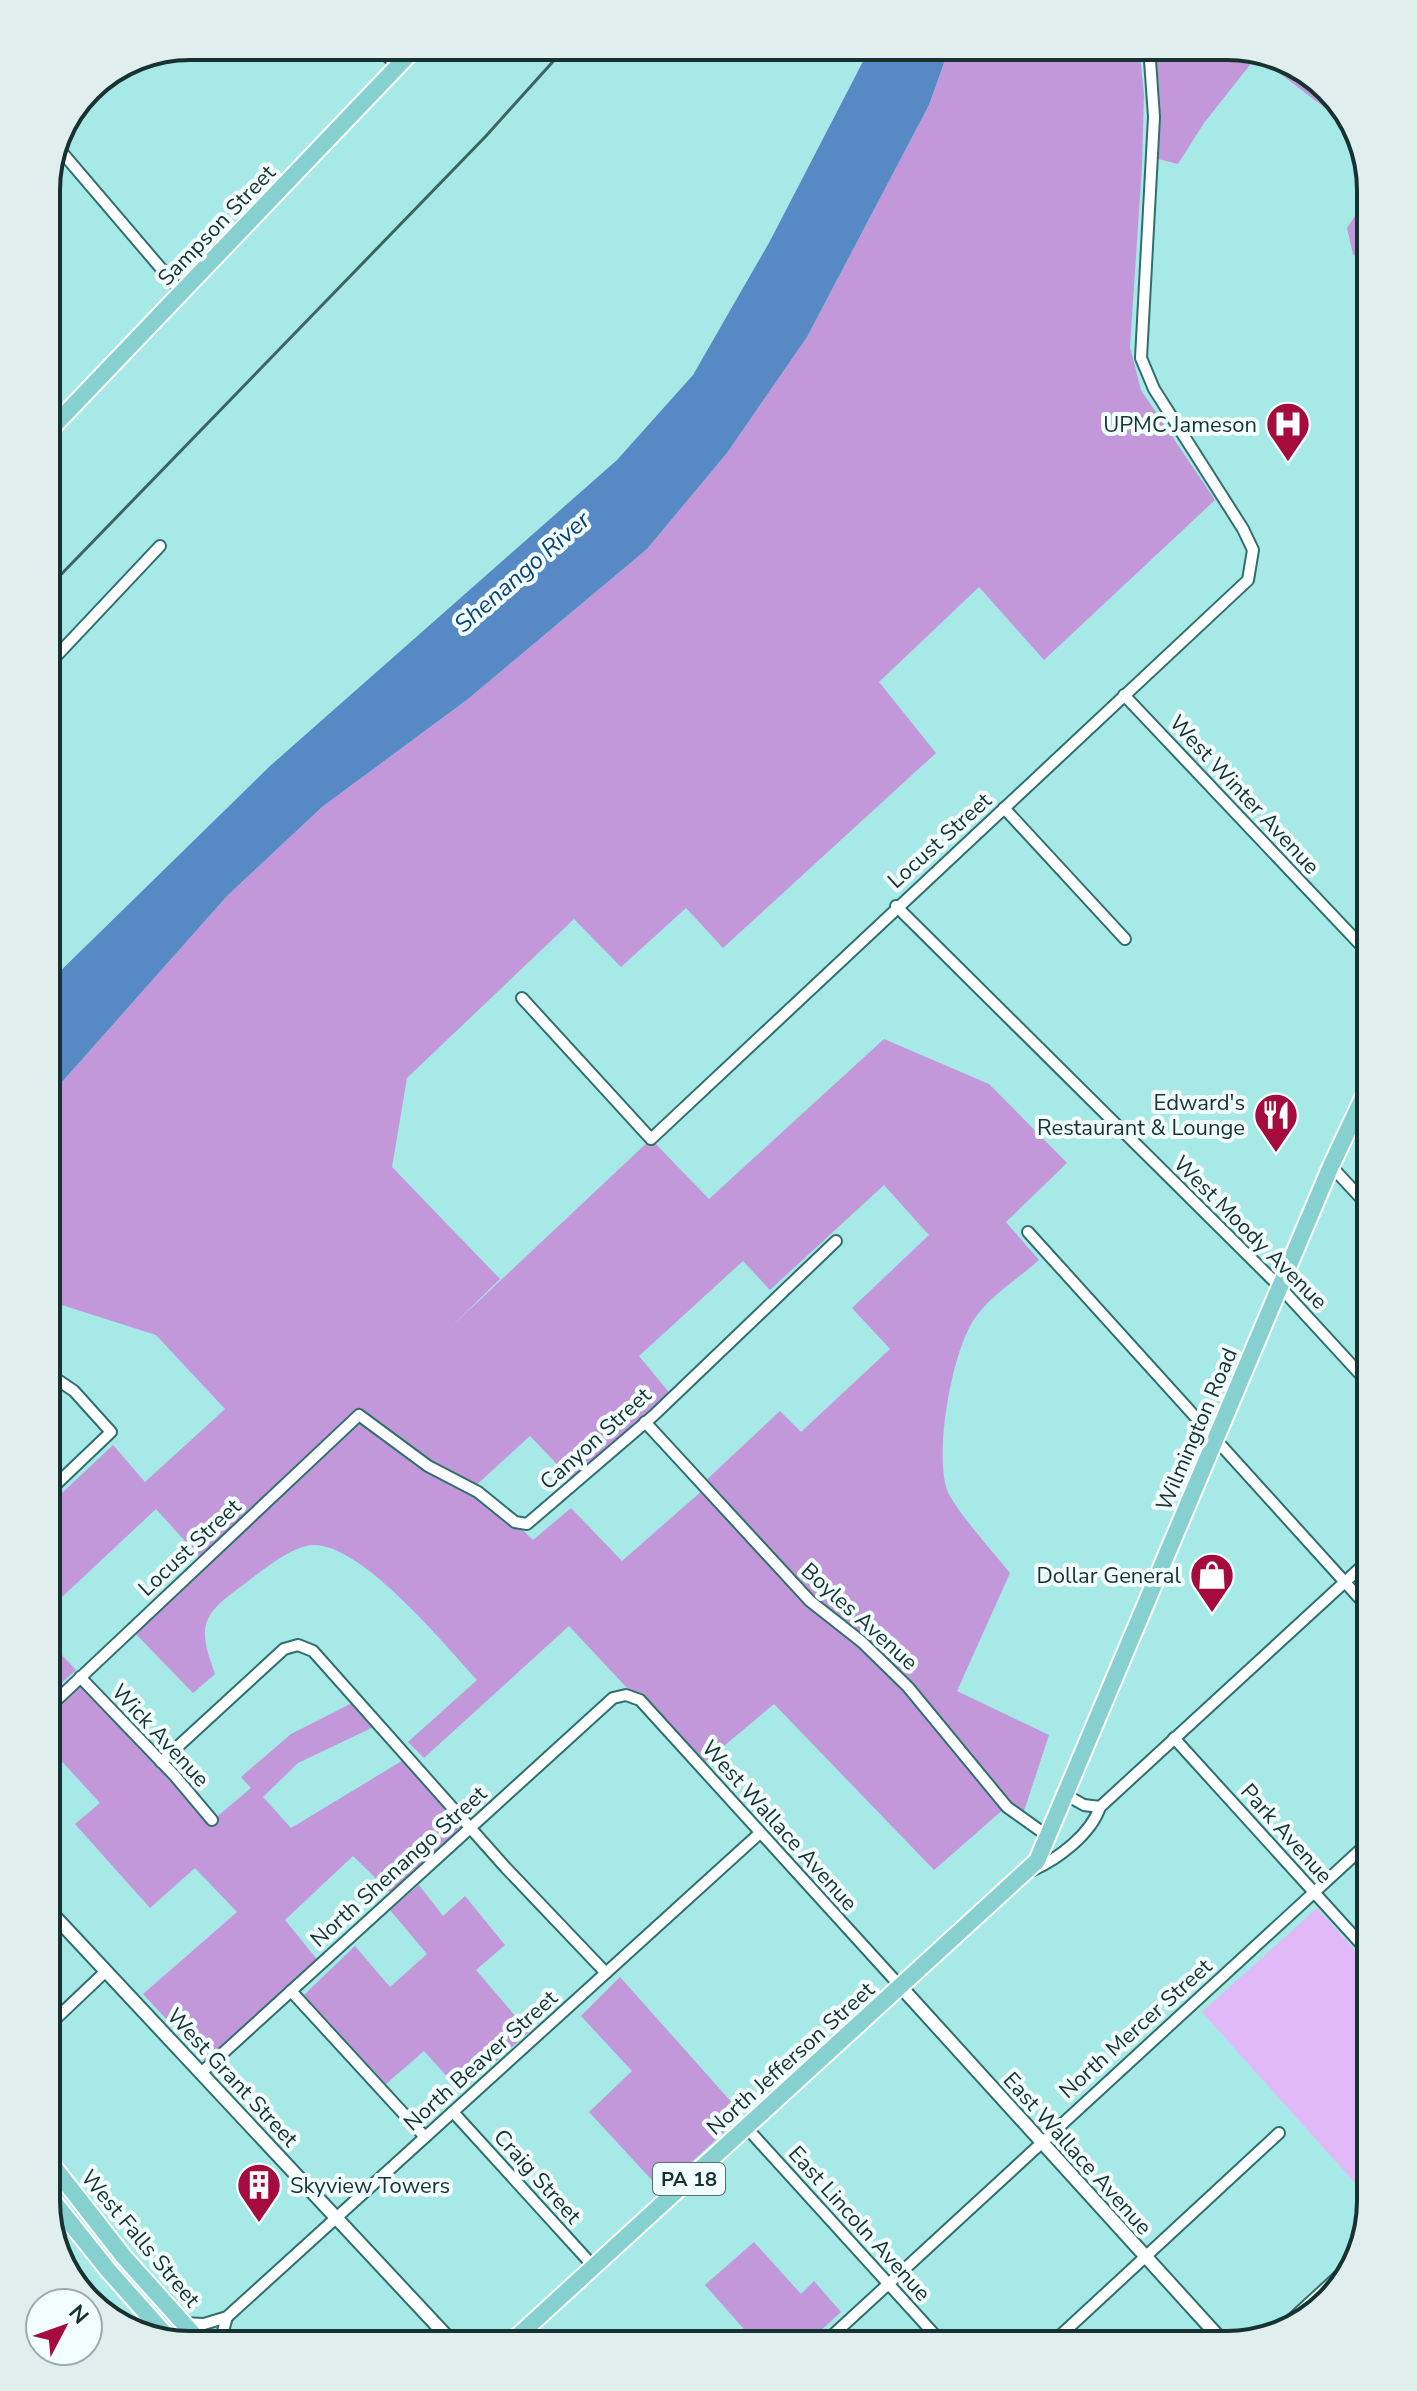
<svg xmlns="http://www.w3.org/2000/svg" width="1417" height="2391" font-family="'Nunito Sans',sans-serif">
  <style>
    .green { fill: #e1b9f8 }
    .forest { fill: #c298db; fill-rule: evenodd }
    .water { fill: #578ac4 }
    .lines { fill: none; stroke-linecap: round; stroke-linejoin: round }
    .minor-casing { stroke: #2f706e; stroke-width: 14 }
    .tertiary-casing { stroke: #2f706e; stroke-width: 16 }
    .secondary-casing { stroke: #2f706e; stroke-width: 18 }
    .primary-casing { stroke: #fff; stroke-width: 20 }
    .minor { stroke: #fff; stroke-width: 10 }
    .tertiary { stroke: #fff; stroke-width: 12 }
    .secondary { stroke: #c3e8e7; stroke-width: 14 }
    .primary { stroke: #86d1d0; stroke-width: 16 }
    .rail { stroke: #3e6462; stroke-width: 3 }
    .labels { text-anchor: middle; stroke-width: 8; stroke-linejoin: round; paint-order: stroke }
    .shield { fill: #f2fefe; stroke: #596f6e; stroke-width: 2 }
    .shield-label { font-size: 20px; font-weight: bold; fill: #173231 }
    .street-label { font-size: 22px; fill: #173231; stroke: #f2fefe }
    .poi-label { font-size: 22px; fill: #173231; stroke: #f2fefe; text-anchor: end }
    .water-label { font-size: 24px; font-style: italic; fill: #094278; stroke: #f2fefe }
    .rim { fill: none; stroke: #173231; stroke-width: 4 }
  </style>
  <rect width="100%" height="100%" fill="#a7e9e6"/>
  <polygon class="green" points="1317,1908 1371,1968 1371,2201 1202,2012"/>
  <g class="forest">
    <path d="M950,46H1139L1144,94L1142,166L1130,347L1141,390L1215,500L1044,660L979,587L879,682L936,753L723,948L686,908L621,967L574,919L407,1078L392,1167L500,1279L451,1327L651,1139L709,1199L884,1039L989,1084L1067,1163L1006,1222L1039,1260C1019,1278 990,1296 975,1318C952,1350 934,1452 947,1490C955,1510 995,1554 1010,1573L957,1691L1049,1735L1021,1820L1006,1807L934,1870L774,1704L700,1766L569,1626L424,1758L408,1742L477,1680C445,1645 363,1545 314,1545C291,1545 254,1577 235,1591C198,1618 200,1632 215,1674L193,1693L130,1628L203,1561L156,1509L46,1612V1508L113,1445L145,1482L225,1409L156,1335L46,1300V1100L227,896L322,807L468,699L647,549L727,453L807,337L929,105ZM884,1185L929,1235L852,1308L890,1349L801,1432L780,1411L701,1485L704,1489L622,1561L571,1508L533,1540L497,1505L472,1489L530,1436L575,1483L672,1396L639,1356L743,1261L770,1290Z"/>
    <polygon points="1155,46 1237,46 1298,67 1343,111 1358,133 1257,56 1204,123 1178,164 1158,159 1160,100"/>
    <polygon points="1371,192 1371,268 1368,271 1353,254 1347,228"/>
    <polygon points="46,1638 76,1670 46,1697"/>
    <polygon points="80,1677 213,1820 251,1788 241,1777 291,1734 358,1700 380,1724 298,1763 263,1797 291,1828 410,1756 471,1827 394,1896 353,1856 285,1920 320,1963 209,2065 143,1994 237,1912 195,1868 150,1908 75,1824 100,1803 46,1744 46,1708"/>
    <polygon points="419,1885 443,1916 465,1896 505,1945 476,1970 529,2032 461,2092 424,2051 386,2084 304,1995 355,1946 390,1987 427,1954 390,1910"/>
    <polygon points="620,1977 743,2115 661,2190 589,2112 632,2071 581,2016"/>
    <polygon points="754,2242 801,2294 814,2281 841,2312 805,2345 758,2345 705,2285"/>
  </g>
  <polygon class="water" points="871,46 950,46 929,105 807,337 727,453 647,549 468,699 322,807 227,896 46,1100 46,985 270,766 617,460 693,375 770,241"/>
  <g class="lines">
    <g class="minor-casing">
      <g id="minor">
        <polyline points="376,46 398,66"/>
        <polyline points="60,150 182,293"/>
        <polyline points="46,667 160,546"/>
        <polyline points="1124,695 1371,956"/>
        <polyline points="1004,808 1125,939"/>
        <polyline points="896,906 1280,1287 1371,1386"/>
        <polyline points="522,998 651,1139 1248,580 1253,550 1243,529 1154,389 1141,358 1154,117 1149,46"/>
        <polyline points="1331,1166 1371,1209"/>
        <polyline points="1028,1232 1371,1611"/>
        <polyline points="645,1422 810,1601 862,1642 908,1687 1007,1807 1049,1837"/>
        <polyline points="46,1494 111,1432 74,1391 46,1372"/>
        <polyline points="80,1677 175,1776 212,1820"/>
        <polyline points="46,1710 359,1415 428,1466 478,1492 515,1522 527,1524 653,1416 836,1241"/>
        <polyline points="1174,1738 1371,1955"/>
        <polyline points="161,1762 284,1649 298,1645 313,1651 506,1868 606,1973"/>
        <polyline points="1066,1795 1084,1805 1100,1807"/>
        <path d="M1033,1870C1058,1859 1091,1834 1100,1807L1371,1558"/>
        <polyline points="291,1991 425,2137"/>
        <polyline points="46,2028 106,1971"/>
        <polyline points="201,2073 613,1698 626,1695 640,1700 901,1987"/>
        <polyline points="453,2112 594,2267"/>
        <polyline points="746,2127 944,2345"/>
        <polyline points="183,2323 204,2324 227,2317 760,1833"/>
        <polyline points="1277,2333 1352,2264"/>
        <polyline points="219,2345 227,2317"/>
        <polyline points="822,2345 1371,1840"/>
        <polyline points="1050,2345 1279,2133"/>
      </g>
    </g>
    <g class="tertiary-casing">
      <g id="tertiary">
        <polyline points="46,1907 455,2345"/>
        <polyline points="901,1987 1226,2345"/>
      </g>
    </g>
    <g class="secondary-casing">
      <polyline id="secondary" points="51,2221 76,2229"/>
    </g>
    <g class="primary-casing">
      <g id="primary">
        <polyline points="46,434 417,46"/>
        <polyline points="46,2157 124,2257 203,2345"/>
        <polyline points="46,2192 108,2270 172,2342"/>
        <polyline points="508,2345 1037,1861 1331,1166 1371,1081"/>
      </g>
    </g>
    <use href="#minor" class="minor"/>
    <use href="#tertiary" class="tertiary"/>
    <use href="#secondary" class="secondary"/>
    <use href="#primary" class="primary"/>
    <polyline class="rail" points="46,590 486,136 567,46"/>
  </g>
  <defs>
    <g id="hospital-pin" transform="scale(2.3)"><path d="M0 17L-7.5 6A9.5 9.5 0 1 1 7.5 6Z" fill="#a50b3d" stroke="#f2fefe"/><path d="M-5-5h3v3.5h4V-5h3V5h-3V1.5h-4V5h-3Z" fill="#fff"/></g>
    <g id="restaurant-pin" transform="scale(2.3)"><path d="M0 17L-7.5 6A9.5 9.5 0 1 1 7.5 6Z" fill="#a50b3d" stroke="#f2fefe"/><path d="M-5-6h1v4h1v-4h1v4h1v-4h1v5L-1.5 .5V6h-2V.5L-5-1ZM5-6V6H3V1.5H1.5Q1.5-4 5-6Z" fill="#fff"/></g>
    <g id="shop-pin" transform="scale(2.3)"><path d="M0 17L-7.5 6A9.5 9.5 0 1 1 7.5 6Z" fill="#a50b3d" stroke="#f2fefe"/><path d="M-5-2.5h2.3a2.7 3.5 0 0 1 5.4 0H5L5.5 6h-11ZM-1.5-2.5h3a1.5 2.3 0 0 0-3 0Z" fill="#fff"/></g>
    <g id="building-pin" transform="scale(2.3)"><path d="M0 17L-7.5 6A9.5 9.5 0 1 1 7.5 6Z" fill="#a50b3d" stroke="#f2fefe"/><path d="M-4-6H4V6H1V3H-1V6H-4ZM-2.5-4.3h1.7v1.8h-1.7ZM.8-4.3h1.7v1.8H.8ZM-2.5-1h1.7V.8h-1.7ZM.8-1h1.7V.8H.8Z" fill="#fff"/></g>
  </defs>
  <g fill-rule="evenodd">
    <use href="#hospital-pin" x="1288" y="424"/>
    <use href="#restaurant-pin" x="1276" y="1115"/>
    <use href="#shop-pin" x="1212" y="1575"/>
    <use href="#building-pin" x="259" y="2185"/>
  </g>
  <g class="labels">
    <rect class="shield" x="653" y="2163" width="72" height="32" rx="6"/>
    <g class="shield-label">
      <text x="689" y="2186">PA 18</text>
    </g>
    <g class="street-label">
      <text transform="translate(216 225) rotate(-46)" y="8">Sampson Street</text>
      <text transform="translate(1245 794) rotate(47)" y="8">West Winter Avenue</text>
      <text transform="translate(939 840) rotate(-42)" y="8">Locust Street</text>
      <text transform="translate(1251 1232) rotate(45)" y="8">West Moody Avenue</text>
      <text transform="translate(1196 1429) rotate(-67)" y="8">Wilmington Road</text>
      <text transform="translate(595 1438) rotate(-42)" y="8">Canyon Street</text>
      <text transform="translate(189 1547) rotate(-43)" y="8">Locust Street</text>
      <text transform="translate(860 1616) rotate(42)" y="8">Boyles Avenue</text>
      <text transform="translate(161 1735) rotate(47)" y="8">Wick Avenue</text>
      <text transform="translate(780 1825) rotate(48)" y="8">West Wallace Avenue</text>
      <text transform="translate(1287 1833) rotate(48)" y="8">Park Avenue</text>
      <text transform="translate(398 1866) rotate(-42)" y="8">North Shenango Street</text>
      <text transform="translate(1135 2028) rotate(-42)" y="8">North Mercer Street</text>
      <text transform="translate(790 2058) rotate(-42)" y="8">North Jefferson Street</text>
      <text transform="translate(480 2060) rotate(-42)" y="8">North Beaver Street</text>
      <text transform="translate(233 2077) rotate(47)" y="8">West Grant Street</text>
      <text transform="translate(1078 2153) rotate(48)" y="8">East Wallace Avenue</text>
      <text transform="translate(538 2176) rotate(48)" y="8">Craig Street</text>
      <text transform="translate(860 2223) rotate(48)" y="8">East Lincoln Avenue</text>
      <text transform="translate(141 2238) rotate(50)" y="8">West Falls Street</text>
    </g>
    <g class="poi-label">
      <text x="1257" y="432">UPMC Jameson</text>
      <text x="1245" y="1110">Edward's<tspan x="1245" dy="25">Restaurant &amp; Lounge</tspan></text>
      <text x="1181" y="1583">Dollar General</text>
      <text x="290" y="2193" text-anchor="start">Skyview Towers</text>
    </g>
    <g class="water-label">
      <text transform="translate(522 572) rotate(-41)" y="8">Shenango River</text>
    </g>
  </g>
  <path d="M0 0H1417V2391H0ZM190 60H1227A130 130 0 0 1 1357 190V2201A130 130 0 0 1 1227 2331H190A130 130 0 0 1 60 2201V190A130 130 0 0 1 190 60Z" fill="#e0eeee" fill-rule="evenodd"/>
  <path class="rim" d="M190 60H1227A130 130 0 0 1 1357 190V2201A130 130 0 0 1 1227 2331H190A130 130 0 0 1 60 2201V190A130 130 0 0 1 190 60Z"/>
  <g transform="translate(64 2327) rotate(49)"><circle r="38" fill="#f2fefe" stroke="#9aacac" stroke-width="2"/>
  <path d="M0-6L14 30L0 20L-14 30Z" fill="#a50b3d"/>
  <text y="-12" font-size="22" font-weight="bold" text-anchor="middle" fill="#173231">N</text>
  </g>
</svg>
